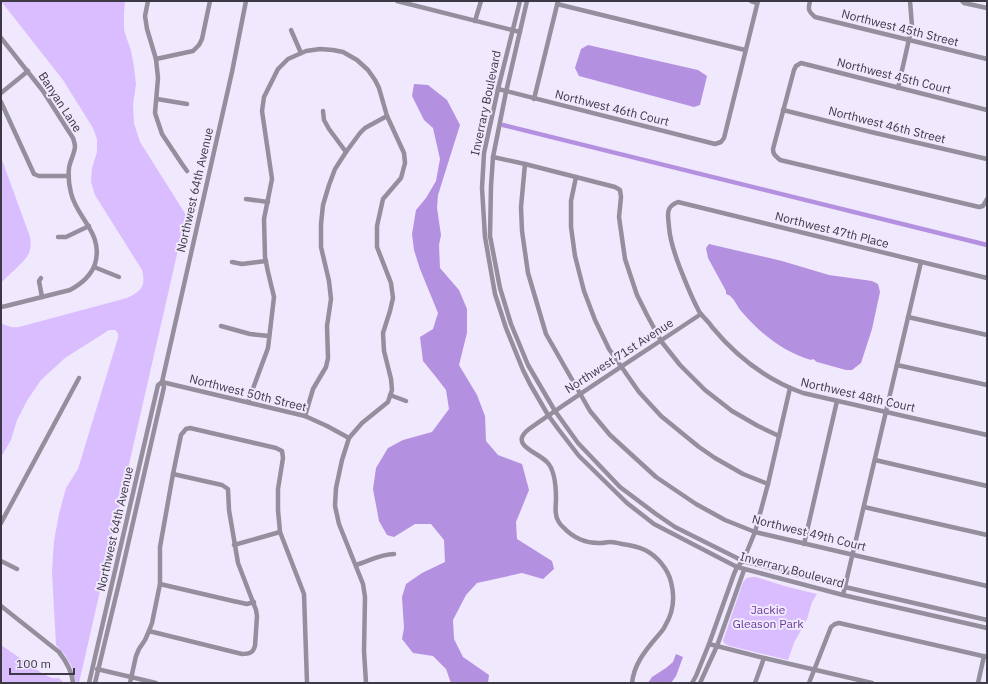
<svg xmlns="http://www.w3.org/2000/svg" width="988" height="684" font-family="'IBM Plex Sans',sans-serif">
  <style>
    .green { fill: #dabdfe }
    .water { fill: #b490e0 }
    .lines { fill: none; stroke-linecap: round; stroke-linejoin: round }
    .canal { stroke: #b490e0; stroke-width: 4.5 }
    .minor { stroke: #948e9d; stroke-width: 4.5 }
    .labels { text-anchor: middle; stroke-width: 4; stroke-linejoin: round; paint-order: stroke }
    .street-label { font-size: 12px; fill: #3d3845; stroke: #f0e8fd }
    .park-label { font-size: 12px; fill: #693a97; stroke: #f0e8fd }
  </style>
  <rect width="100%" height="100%" fill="#f0e8fd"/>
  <g class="green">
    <path d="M1,1H125L124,12V30L131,51L134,67L136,84L133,105L134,123L140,142L186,215L79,683H77L74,679L72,667L65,655L56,645L52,572L54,541L59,514L66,488L78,469L118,338V333L115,330H109L65,358L41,380L28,399L17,420L11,440L1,457V323C7,326 12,328 19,327L127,298C142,291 146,286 142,270L95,195L91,182L92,168L97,152V139L93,128L63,80Z"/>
    <path d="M1,157L30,237C31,242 31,247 29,253C25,262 8,275 1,283Z"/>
    <polygon points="752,577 756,577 788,587 817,594 812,602 807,619 794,643 788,660 730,646 725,644 723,641 743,582 747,578"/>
    <polygon points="1,645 43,674 52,678 59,678 64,683 1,683"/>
  </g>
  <g class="water">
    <polygon points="588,45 698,70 707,76 700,105 694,107 579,76 575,68 581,49"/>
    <polygon points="414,84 428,85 447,100 460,125 438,195 437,208 441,235 439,245 440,268 459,290 467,309 467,333 459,365 477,395 485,416 486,441 498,455 522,464 529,490 516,522 517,539 552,561 554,569 543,579 522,573 477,583 466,595 453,620 454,639 463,657 489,675 488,683 451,683 446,669 433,656 413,653 402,639 404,628 402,597 406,584 422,573 445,562 444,540 431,524 415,524 394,537 387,535 379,521 373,489 376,468 388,448 403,440 432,432 449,409 446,390 436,377 423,361 420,337 433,329 438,313 420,269 414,250 412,234 416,210 426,198 436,181 440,159 433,128 424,120 412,96"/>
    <path d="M709,244L782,261L829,275L872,281L878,284L880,292L872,329L861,363L852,370H846L817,362L813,359L811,360C783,352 761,334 742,312C738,308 735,300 731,297C730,295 728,295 726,294V291L708,258L706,248Z"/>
    <polygon points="676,654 683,657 676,676 671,683 648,683 652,677 666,668 673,662"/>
  </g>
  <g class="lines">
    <polyline class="canal" points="503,125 987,245"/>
    <g class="minor">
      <polyline points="148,1 145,16 147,29 156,59 158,78 155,113 162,134 182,164 187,171"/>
      <polyline points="397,1 520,32"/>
      <polyline points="520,1 498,89 484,153 482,188 485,237 495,294 506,328 523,370 530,384 548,415 559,430 579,456 627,503 654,524 737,567 843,595 987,628"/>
      <polyline points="527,1 506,92 493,157 491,186 490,236 500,288 511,324 528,365 555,411 578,443 620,487 656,514 675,527 743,561 845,587 987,620"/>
      <polyline points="751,1 757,3"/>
      <path d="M810,1C808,9 808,11 815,17L987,59"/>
      <polyline points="962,1 964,3 987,8"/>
      <polyline points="557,4 745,50"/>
      <polyline points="475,21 481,1"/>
      <polyline points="291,30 301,53"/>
      <path d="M1,38L43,91L73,138C74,141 75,145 75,147C74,155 70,161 69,168C68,176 69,185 71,193C77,219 104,233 95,264C91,276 81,284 70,290L6,306L1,307"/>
      <polyline points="156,59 193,51 199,45 202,39 210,1"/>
      <polyline points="898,88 912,26 910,1"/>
      <polyline points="498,89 715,144 721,142 724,138 758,1"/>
      <polyline points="1,93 28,71"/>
      <polyline points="157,99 187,104"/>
      <polyline points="534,99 558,1"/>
      <polyline points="1,102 34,174 39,176 69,176"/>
      <polyline points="783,110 871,132 987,159"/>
      <path d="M987,110L801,63L796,66L794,70L773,149C773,155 776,156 780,160L979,207L983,206L987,199"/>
      <polyline points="323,111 324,120 329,129 346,152"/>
      <polyline points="493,157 525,164 615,187 620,190 621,197 619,217 625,259 637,295 647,315 661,341 680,365 705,390 732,411 758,426 779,436"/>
      <polyline points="525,164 521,207 522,231 528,273 546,334 590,411 610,435 656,477 696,504 725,520 755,532 987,586"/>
      <polyline points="576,177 571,201 571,227 575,256 584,291 595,320 609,349 639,392 661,416 699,447 715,458 743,474 768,484"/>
      <polyline points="246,199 268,202"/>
      <polyline points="58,237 66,237 89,226"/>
      <polyline points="232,262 242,264 266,261"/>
      <polyline points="94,267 119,277"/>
      <polyline points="41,278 39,281 42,297"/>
      <path d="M987,278L678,202C665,207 668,215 669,227C670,241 675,255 680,268C686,283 692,299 700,313C704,318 709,322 712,327C736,356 767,380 803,393L987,435"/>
      <polyline points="908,317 987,335"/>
      <polyline points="221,326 250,334 269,336"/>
      <polyline points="897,365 987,385"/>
      <polyline points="162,382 305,416 327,426 349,438"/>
      <polyline points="390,395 406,401"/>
      <polyline points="248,402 268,348 274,297 268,272 265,257 264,219 272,179 262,111 264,97 278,69 288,59 306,51 320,49 333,50 343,52 357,60 368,70 375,80 379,88 387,116 404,153 405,163 401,178 383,199 377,226 377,247 391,283 393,298 390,311 383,333 384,351 391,379 392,390 388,402 362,423 349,438 342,460 336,488 335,506 339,524 363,584 365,597 364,651 366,683"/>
      <polyline points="305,416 313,389 326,367 328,358 327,326 331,299 329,281 321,247 321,224 323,205 329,185 335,169 346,152 360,133 365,128 387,116"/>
      <polyline points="875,460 987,486"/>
      <polyline points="864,507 987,535"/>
      <polyline points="1,523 79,378"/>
      <polyline points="804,544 837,401"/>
      <polyline points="234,545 280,532"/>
      <polyline points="1,561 17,569"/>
      <path d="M356,565C369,561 381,554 394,554"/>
      <polyline points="160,584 233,601 247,604 254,602"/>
      <polyline points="843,595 921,262"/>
      <path d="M1,606L59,652C66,661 72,671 73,683"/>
      <path d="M149,631L242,654C249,654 253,653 255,646L257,616L256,610L238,563L229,510L228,489L222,485L173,474"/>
      <polyline points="709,644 764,658 872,683"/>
      <polyline points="97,669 156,683"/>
      <polyline points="89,683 158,385 162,382"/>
      <polyline points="95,683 121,575 164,387 162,382 232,72 246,1"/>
      <polyline points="130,683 136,656 139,649 145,640 149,631 152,623 160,584 160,547 173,474 181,435 186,429 190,428 276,448 282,451 283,458 278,489 278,510 280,532 304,594 307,683"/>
      <path d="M632,683C634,665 644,652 656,638C659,634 663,631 665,626C673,613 675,597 671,582C668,569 657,556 645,550C638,547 630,545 622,544C618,543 614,542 610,542C607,542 604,543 601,543C587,544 573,538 563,527C560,525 556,518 556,514C555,510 556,504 556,499C556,488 555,470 547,462C538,452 508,445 529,429C586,389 644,352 701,314"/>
      <polyline points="692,683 696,676 709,644 734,574 737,567 743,561 755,532 768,484 790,388"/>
      <polyline points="700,683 717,646 744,570"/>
      <polyline points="755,683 764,658"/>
      <polyline points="809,683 831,627 835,624 839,623 987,657"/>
      <polyline points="978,683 984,656"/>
    </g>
  </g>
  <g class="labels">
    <g class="street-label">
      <text transform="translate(900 28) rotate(14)" y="4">Northwest 45th Street</text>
      <text transform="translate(894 76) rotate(14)" y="4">Northwest 45th Court</text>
      <text transform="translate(60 102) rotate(57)" y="4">Banyan Lane</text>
      <text transform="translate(486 103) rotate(-78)" y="4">Inverrary Boulevard</text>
      <text transform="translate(612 108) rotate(14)" y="4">Northwest 46th Court</text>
      <text transform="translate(887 125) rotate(14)" y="4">Northwest 46th Street</text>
      <text transform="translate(195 190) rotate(-77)" y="4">Northwest 64th Avenue</text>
      <text transform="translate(832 230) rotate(14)" y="4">Northwest 47th Place</text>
      <text transform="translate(619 356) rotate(-33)" y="4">Northwest 71st Avenue</text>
      <text transform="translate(248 393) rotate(14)" y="4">Northwest 50th Street</text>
      <text transform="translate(858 395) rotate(13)" y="4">Northwest 48th Court</text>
      <text transform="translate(115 529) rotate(-77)" y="4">Northwest 64th Avenue</text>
      <text transform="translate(809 533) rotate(14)" y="4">Northwest 49th Court</text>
      <text transform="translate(792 570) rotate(15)" y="4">Inverrary Boulevard</text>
    </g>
    <g class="park-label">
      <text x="768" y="614">Jackie<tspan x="768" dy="14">Gleason Park</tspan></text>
    </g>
  </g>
  <rect width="988" height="684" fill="none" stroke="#3d3845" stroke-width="4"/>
  <path d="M10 668v6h64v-6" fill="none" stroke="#3d3845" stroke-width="2"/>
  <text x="16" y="668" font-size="12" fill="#3d3845" stroke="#f0e8fd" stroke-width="3" paint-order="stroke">100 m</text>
</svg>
